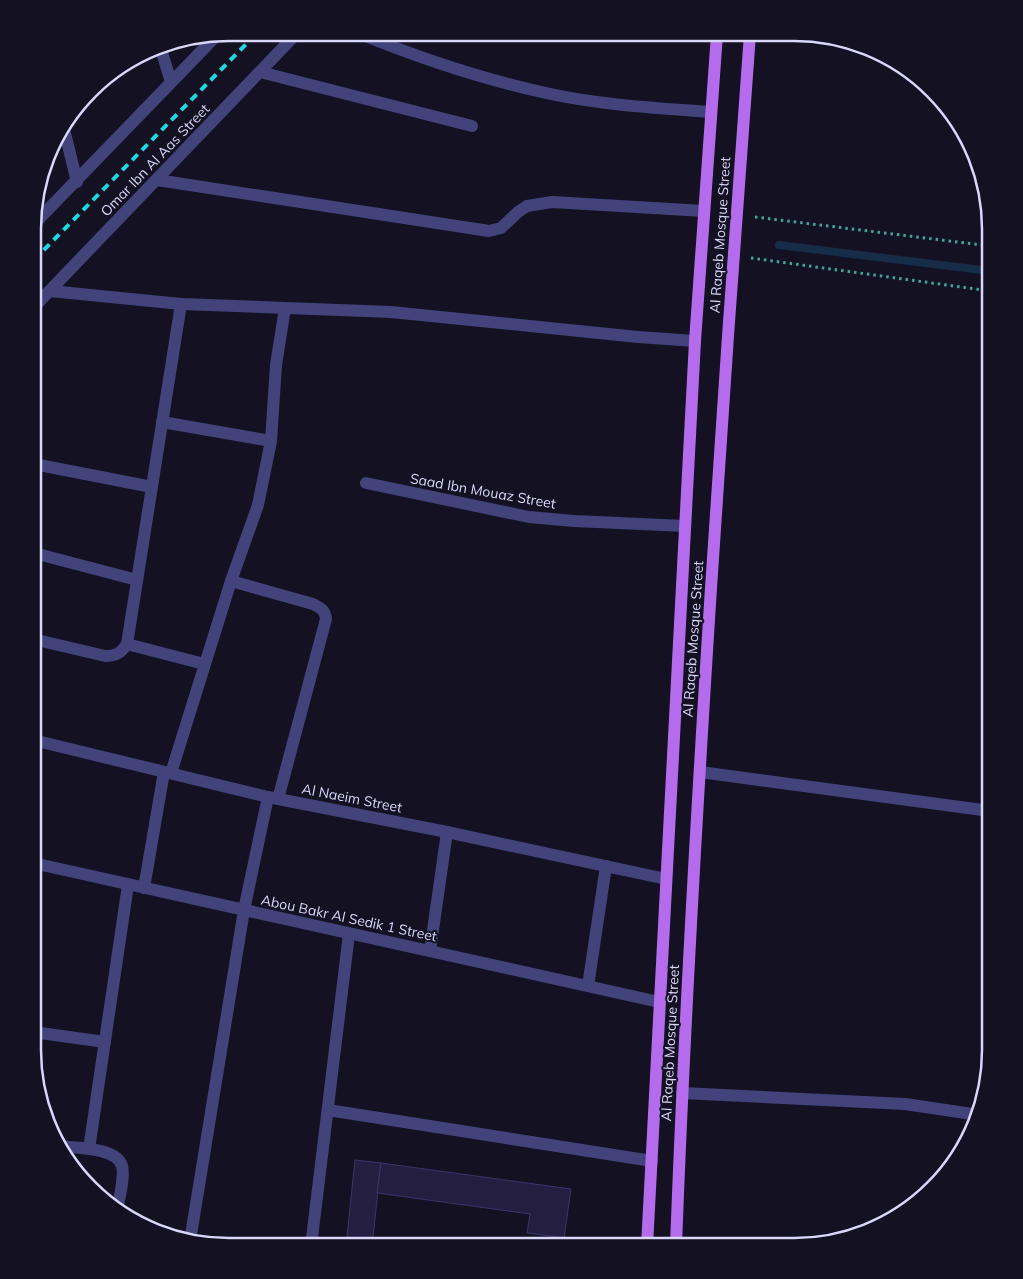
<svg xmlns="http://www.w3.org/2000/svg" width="1023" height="1279" font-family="Mulish,sans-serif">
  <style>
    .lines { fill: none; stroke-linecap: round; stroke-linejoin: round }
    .stream { stroke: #162c47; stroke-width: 8 }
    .building { fill: #241f41; stroke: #3c346a }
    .path { stroke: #3ea79b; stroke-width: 3; stroke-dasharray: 2.5 4; stroke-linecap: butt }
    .minor { stroke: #42437b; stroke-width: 12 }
    .major { stroke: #b56cec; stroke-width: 12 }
    .rail { stroke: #1dd8e1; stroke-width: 4; stroke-dasharray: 8 6; stroke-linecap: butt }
    .labels { text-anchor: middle; stroke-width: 4; stroke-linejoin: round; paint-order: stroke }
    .street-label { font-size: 14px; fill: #d9d7fa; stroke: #131122 }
    .rim { fill: none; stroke: #d9d7fa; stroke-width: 2.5 }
  </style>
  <rect width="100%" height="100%" fill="#131122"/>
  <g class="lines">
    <polyline class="stream" points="779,245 990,271"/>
  </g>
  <g class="building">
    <polygon points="355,1160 381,1163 372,1246 346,1246"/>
    <polygon points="381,1163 571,1189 564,1238 527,1233 530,1214 377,1193"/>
  </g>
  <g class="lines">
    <g class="path">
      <polyline points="755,217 990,246"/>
      <polyline points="751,258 990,291"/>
    </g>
    <g class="minor">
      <path d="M358,33C419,58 482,79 546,93C600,105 656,108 711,112"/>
      <polyline points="160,46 171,82"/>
      <polyline points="260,72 472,126"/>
      <polyline points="63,125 77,182"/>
      <polyline points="157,180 489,231 501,228 518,212 527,206 552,202 704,211"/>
      <polyline points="34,224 218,34"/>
      <polyline points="50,291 181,304 391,312 638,337 695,341"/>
      <polyline points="34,307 297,33"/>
      <polyline points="162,422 271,441"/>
      <polyline points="34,464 152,487"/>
      <polyline points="366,483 529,517 574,521 685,526"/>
      <polyline points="34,553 137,580"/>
      <path d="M231,581L313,604C321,608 325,610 326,619L278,799"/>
      <path d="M33,639L105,656C116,656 121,653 127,644L181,304"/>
      <polyline points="127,644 204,664"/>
      <polyline points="33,740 268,797 447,832 666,879"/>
      <polyline points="700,772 990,811"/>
      <polyline points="171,773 231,581 258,505 271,441 276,365 285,308"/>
      <polyline points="33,863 659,1002"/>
      <polyline points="144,888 164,772"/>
      <polyline points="430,951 447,832"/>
      <polyline points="588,986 606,866"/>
      <polyline points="33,1032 105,1042"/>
      <polyline points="682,1093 905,1104 979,1115"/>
      <polyline points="328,1110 652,1161"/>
      <path d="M58,1146C75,1148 117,1147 122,1166C125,1177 119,1199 117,1210"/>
      <polyline points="89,1149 128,885"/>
      <polyline points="190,1241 244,910 268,797"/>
      <polyline points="311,1246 349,934"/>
    </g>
    <g class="major">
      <polyline points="647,1246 695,341 717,34"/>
      <path d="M676,1246C684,1027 697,807 711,588C723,403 736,219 750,34"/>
    </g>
    <polyline class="rail" points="34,260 257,33"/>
  </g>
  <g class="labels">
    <g class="street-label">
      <text transform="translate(155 160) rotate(-46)" y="5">Omar Ibn Al Aas Street</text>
      <text transform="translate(720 235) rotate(-86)" y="5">Al Raqeb Mosque Street</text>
      <text transform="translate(483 491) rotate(10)" y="5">Saad Ibn Mouaz Street</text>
      <text transform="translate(693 639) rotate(-86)" y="5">Al Raqeb Mosque Street</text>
      <text transform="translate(352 798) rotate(11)" y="5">Al Naeim Street</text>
      <text transform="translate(349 918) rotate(12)" y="5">Abou Bakr Al Sedik 1 Street</text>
      <text transform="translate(670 1043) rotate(-87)" y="5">Al Raqeb Mosque Street</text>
    </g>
  </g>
  <path d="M0 0H1023V1279H0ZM229 41H794A188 188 0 0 1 982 229V1050A188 188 0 0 1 794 1238H229A188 188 0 0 1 41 1050V229A188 188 0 0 1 229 41Z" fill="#131122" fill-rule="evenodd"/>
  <path class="rim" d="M229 41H794A188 188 0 0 1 982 229V1050A188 188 0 0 1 794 1238H229A188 188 0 0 1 41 1050V229A188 188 0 0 1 229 41Z"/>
</svg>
